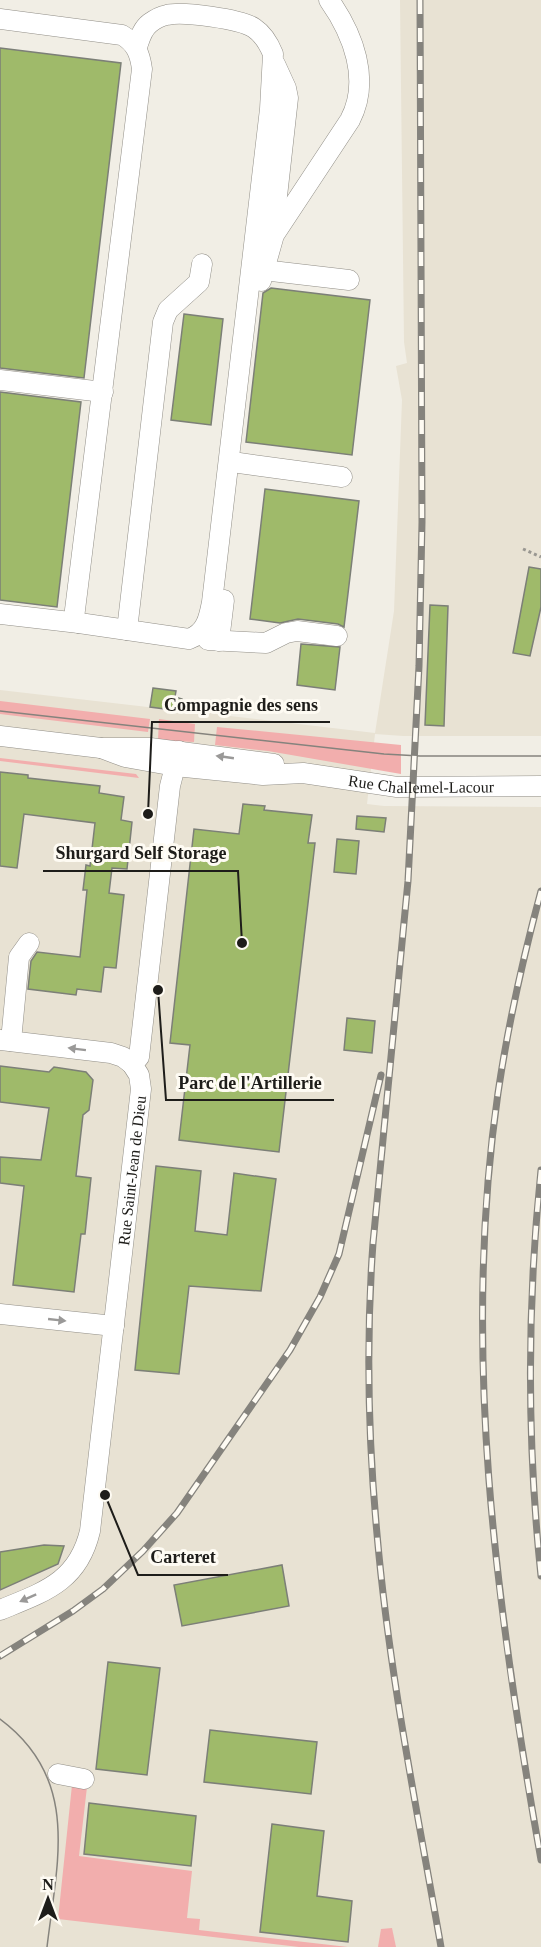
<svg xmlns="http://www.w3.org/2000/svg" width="541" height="1947" font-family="'Times New Roman',serif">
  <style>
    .built { fill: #e8e2d3 }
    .green { fill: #f2aead }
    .building { fill: #9fba6a; stroke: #7c7f77; stroke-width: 1.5 }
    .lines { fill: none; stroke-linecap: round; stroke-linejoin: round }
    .minor-casing { stroke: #918e87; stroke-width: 21 }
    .path { stroke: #999791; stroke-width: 3; stroke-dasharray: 3 3; stroke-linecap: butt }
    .minor { stroke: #fff; stroke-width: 20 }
    .tram { stroke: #85837d; stroke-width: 1.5 }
    .rail-casing { stroke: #85837d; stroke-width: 7 }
    .rail { stroke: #fefbf3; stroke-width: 4.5; stroke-dasharray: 14; stroke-linecap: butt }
    .oneway { fill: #9a9998 }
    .labels { text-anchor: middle; stroke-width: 6; stroke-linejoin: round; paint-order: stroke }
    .street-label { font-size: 16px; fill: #1e1d1a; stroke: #fefbf3 }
    .leader { fill: none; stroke: #1e1d1a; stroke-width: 2 }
    .callout-dot { fill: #1e1d1a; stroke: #fefbf3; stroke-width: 2 }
    .callout-label { font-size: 18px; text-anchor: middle; font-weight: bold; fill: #1e1d1a; stroke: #fefbf3; stroke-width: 6; stroke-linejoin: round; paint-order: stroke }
  </style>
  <rect width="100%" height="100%" fill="#f1eee5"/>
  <polygon class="built" points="400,0 541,0 541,736 403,736 375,734 367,804 384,806 541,807 541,1947 0,1947 0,690 191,712 198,705 216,707 221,715 375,733 394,611 402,400 396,366 407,363 404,342"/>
  <g class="green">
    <polygon points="0,701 150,719 148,732 0,714"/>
    <polygon points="159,719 195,724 194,742 158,740"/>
    <polygon points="217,727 401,745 401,774 268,751 215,745"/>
    <polygon points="0,758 136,774 139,778 0,761"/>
    <polygon points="72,1785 87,1787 79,1856 192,1871 187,1918 200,1919 199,1930 348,1947 299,1947 58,1919"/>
    <polygon points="392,1928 396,1947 378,1947 381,1929"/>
  </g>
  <g class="building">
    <polygon points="0,48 121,63 84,378 0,368"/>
    <polygon points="271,288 370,300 352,455 246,442 263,293"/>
    <polygon points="184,314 223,319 211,425 171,420"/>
    <polygon points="0,392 81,402 57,607 0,600"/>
    <polygon points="265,489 359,501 344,627 338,624 298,619 280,623 250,619"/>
    <polygon points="529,567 541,569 541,607 530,656 513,653"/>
    <polygon points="430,605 448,606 444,726 425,725"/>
    <polygon points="301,644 340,647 335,690 297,685"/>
    <polygon points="153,688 176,691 175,697 182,699 180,711 150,707"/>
    <polygon points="0,772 28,775 28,778 100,786 99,793 124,797 121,820 132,822 127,869 112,868 109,893 124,895 116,968 104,967 101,992 77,989 76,995 28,989 31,961 37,952 80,957 87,890 83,890 86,865 90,866 95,823 24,814 17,868 0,866"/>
    <polygon points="243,804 265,806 264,810 312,815 308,843 315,843 279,1152 179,1140 190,1045 170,1043 194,829 239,834"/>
    <polygon points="357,816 386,818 384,832 356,829"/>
    <polygon points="337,839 359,841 356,874 334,872"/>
    <polygon points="347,1018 375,1021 372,1053 344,1050"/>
    <polygon points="0,1066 49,1072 54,1067 86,1072 93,1080 89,1110 83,1115 76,1176 91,1178 85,1234 81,1234 74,1292 13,1285 24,1186 0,1183 0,1157 41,1160 49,1108 0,1102"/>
    <polygon points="156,1166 201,1171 195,1231 227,1235 234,1173 276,1179 261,1291 189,1286 179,1374 135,1370"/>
    <polygon points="44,1545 64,1546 58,1564 0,1590 0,1552"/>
    <polygon points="282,1565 289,1606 182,1626 174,1585"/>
    <polygon points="108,1662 160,1668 147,1775 96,1769"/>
    <polygon points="210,1730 317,1742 311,1794 204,1782"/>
    <polygon points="89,1803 196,1816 191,1866 84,1854"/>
    <polygon points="272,1824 324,1831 317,1896 352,1901 348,1942 260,1932"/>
  </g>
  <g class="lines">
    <g class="minor-casing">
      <g id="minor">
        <path d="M0,19L122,35C136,43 140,54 142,69L74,618L79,623L189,639C206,633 209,618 212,602L270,109L273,54C269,44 263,34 254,28C241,19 182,11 167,15C161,16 154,20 150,23C142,29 140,38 137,47"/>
        <polyline points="273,232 288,98 286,88 275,64"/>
        <polyline points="263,270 349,280"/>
        <path d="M261,281L274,235L350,120C371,80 353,34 329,0"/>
        <polyline points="0,380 103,392"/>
        <polyline points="239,463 342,477"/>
        <polyline points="0,614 79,623"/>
        <polyline points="127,630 163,322 168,310 199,282 202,264"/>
        <polyline points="208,640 266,643 286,633 297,631 337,636"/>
        <polyline points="219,641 224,600"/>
        <polyline points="0,736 101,748 150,748 274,764"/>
        <path id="s1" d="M101,748L125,757L175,766L263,775L303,773L397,787L541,786"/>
        <polyline points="0,1040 111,1053 123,1057 132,1064"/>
        <polyline points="11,1041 19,957 29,943"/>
        <polyline points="0,1314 114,1326"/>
        <path id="s2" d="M0,1610C44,1592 78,1582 90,1531L141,1089L139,1075L132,1064L139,1057L170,786L179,751"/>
        <polyline points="58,1774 84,1779"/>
      </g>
    </g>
    <polyline class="path" points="523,549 541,557"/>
    <use href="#minor" class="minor"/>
    <g class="tram">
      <polyline points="0,711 384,754 420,756 541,756"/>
      <path d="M0,1719C81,1779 57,1862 47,1947"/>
    </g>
    <g class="rail-casing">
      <g id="rail">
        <path d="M420,0L422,522L419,666L408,881L373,1243C366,1340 368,1437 377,1534C389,1673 417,1810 441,1947"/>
        <path d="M541,891C523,958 508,1025 498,1093C461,1348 496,1607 541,1860"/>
        <path d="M541,1170C527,1305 527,1442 541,1576"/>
        <polyline points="0,1656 73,1611 103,1589 143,1551 177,1513 290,1350 320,1297 339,1254 381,1075"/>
      </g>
    </g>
    <use href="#rail" class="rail"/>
  </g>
  <defs><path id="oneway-solid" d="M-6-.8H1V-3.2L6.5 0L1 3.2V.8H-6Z" transform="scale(1.5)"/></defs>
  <g class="oneway">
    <use href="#oneway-solid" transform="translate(225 757) rotate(-172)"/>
    <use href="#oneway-solid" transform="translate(77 1049) rotate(-173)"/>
    <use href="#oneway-solid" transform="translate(57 1320) rotate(6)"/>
    <use href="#oneway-solid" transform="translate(28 1598) rotate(156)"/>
  </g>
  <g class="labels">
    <g class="street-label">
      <text dy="6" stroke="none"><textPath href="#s1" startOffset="324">Rue Challemel-Lacour</textPath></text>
      <text dy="6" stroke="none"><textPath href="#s2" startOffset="489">Rue Saint-Jean de Dieu</textPath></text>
    </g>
  </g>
  <path class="leader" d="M148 814L152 722H330M242 943L238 871H43M158 990L166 1100H334M105 1495L138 1575H228"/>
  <g class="callout-dot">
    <circle cx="148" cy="814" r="6"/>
    <circle cx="242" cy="943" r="6"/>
    <circle cx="158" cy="990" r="6"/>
    <circle cx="105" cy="1495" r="6"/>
  </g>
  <g class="callout-label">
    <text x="241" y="711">Compagnie des sens</text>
    <text x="141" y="859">Shurgard Self Storage</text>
    <text x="250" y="1089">Parc de l'Artillerie</text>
    <text x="183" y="1563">Carteret</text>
  </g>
  <g transform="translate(48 1899)" stroke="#fefbf3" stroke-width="4.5" paint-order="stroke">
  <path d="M0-4.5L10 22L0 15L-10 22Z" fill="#1e1d1a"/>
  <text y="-9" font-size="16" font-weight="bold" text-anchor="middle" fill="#1e1d1a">N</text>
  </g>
</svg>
